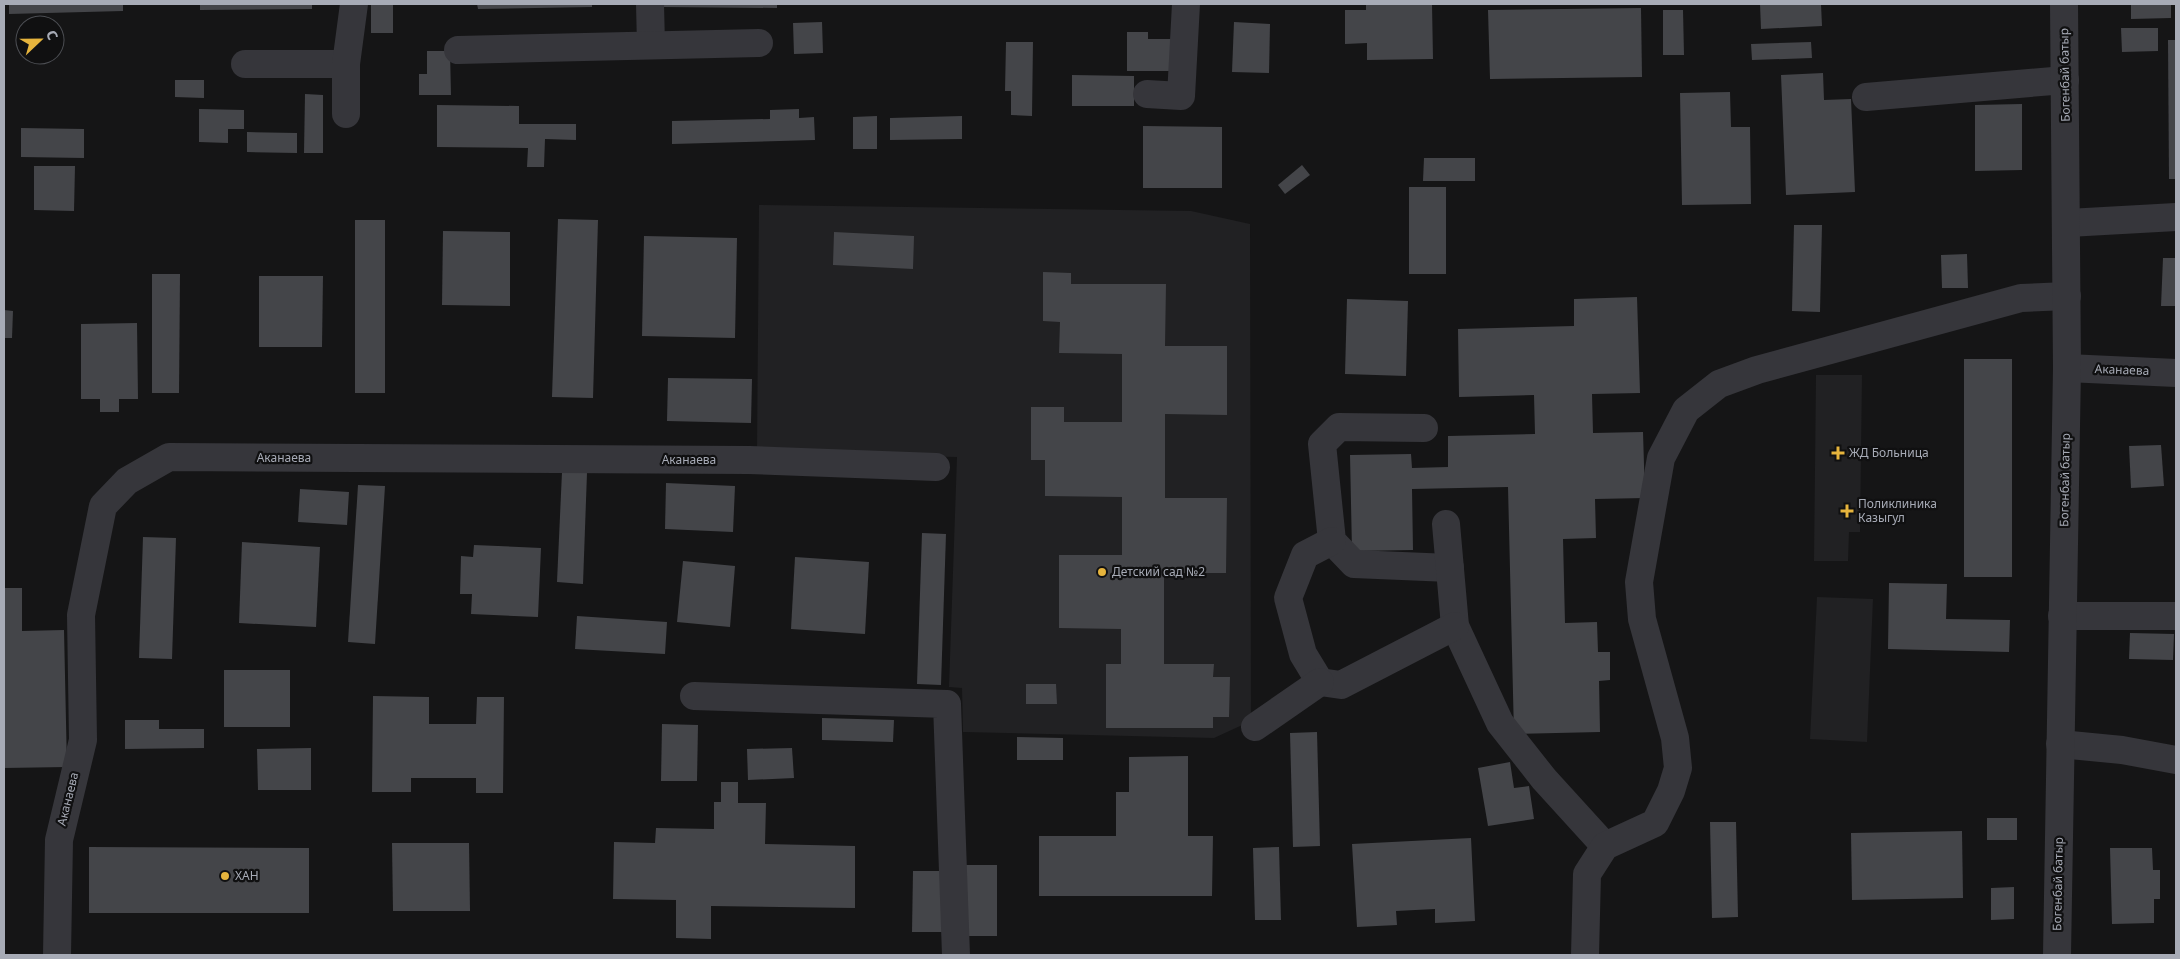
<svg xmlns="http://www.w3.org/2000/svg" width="2180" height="959" font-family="'Noto Sans',sans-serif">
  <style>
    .built { fill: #212123 }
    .building { fill: #444549 }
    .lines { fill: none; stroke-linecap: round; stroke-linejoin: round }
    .minor { stroke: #36363b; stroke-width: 28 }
    .poi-dot { fill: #e6b43d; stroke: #101011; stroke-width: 2 }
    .labels { text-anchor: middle; stroke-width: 4.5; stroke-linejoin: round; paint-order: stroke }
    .street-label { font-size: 12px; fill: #a7abb6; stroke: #101011 }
    .poi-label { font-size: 12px; fill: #a7abb6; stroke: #101011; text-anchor: start }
  </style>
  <rect width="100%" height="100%" fill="#151516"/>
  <g class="built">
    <polygon points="759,205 1191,211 1250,224 1251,721 1214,738 963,732 962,688 949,687 957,457 757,453"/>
    <polygon points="1816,375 1862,375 1860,532 1849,532 1848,561 1814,561"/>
    <polygon points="1817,597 1873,599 1867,742 1810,739"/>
  </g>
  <g class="building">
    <polygon points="9,4 123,4 123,11 9,14"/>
    <polygon points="200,4 312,4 312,9 200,10"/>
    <rect x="371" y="4" width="22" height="29"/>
    <polygon points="477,4 592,4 592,7 478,9"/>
    <polygon points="663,4 777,4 777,8 663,7"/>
    <polygon points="1366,4 1432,4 1433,59 1367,60 1367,43 1345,44 1345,10 1366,10"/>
    <polygon points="1760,4 1821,4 1822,26 1761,29"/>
    <polygon points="2131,4 2171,4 2171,18 2131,19"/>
    <polygon points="1641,8 1642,77 1490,79 1488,10"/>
    <polygon points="1663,10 1683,10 1684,55 1663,55"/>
    <polygon points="822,22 823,53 794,54 793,23"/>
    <polygon points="1234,22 1270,24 1269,73 1232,72"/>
    <polygon points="2121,28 2158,28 2158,51 2122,52"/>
    <polygon points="1127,32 1148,32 1148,39 1174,39 1174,71 1127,71"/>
    <polygon points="2168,40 2176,40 2176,179 2169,179"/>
    <polygon points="1006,42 1033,42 1032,116 1011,115 1011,91 1005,91"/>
    <polygon points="1811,42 1812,58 1752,60 1751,44"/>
    <polygon points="427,51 450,51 451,95 419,95 419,74 427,74"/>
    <polygon points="1823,73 1824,100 1851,99 1855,192 1786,195 1781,75"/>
    <polygon points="1072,75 1134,76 1134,106 1072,106"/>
    <polygon points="175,80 204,80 204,98 175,97"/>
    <polygon points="1730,92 1731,127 1750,127 1751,204 1682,205 1680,93"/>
    <polygon points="305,94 323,95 323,153 304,153"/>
    <polygon points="2022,104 2022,170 1975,171 1975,105"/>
    <polygon points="437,105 519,106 519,124 576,124 576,140 545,139 544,167 527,167 528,148 437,147"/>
    <polygon points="199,109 244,110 244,129 228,129 228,143 199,142"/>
    <polygon points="799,109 799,118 814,117 815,140 672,144 672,121 770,119 770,110"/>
    <polygon points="877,116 877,149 853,149 853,117"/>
    <polygon points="962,116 962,139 890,140 890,118"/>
    <polygon points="1143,126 1222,127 1222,188 1143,188"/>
    <polygon points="21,128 84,129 84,158 21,157"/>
    <polygon points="247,132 297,133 297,153 247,152"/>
    <polygon points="1424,158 1475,158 1475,181 1423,181"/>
    <polygon points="1302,165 1310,175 1285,194 1278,185"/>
    <polygon points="34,166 75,166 74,211 34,210"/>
    <rect x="1409" y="187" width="37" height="87"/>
    <polygon points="558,219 598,220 593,398 552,397"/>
    <rect x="355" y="220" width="30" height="173"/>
    <polygon points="1794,225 1822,225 1820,312 1792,311"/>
    <polygon points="443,231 510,232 510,306 442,305"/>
    <polygon points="834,232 914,236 913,269 833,265"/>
    <polygon points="644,236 737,238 735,338 642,336"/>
    <polygon points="1967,254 1968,288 1942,288 1941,255"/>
    <polygon points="2163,258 2176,258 2176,306 2161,306"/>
    <polygon points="1043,272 1071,273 1071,284 1166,284 1165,346 1227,346 1227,415 1165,414 1165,498 1227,498 1226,573 1164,573 1164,664 1214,664 1213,677 1230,677 1229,717 1213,717 1213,728 1106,728 1106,664 1121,664 1121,629 1059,628 1059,555 1122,555 1122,497 1045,496 1045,460 1031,460 1031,407 1064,407 1064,422 1122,422 1122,354 1059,353 1060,322 1043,321"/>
    <polygon points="152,274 180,274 179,393 152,393"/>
    <polygon points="259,276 323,276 322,347 259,347"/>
    <polygon points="1637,297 1640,393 1592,394 1593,433 1643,432 1645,498 1595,499 1596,538 1563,539 1565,623 1597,622 1598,652 1610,652 1610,680 1599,681 1600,732 1514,734 1508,487 1412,489 1413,550 1352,551 1350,455 1411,454 1412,468 1448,467 1448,436 1535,434 1534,395 1459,397 1458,329 1574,326 1574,299"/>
    <polygon points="1347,299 1408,301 1406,376 1345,374"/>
    <polygon points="4,310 13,311 12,338 4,338"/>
    <polygon points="137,323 138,399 119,399 119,412 100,412 100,399 81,399 81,324"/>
    <rect x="1964" y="359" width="48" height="218"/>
    <polygon points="668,378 752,379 751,423 667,421"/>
    <polygon points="2161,445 2164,486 2131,488 2129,446"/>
    <polygon points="562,472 587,473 583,584 557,582"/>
    <polygon points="666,483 735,486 733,532 665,529"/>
    <polygon points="358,485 385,486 375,644 348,642"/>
    <polygon points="300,489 349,492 347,525 298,522"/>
    <polygon points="922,533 946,534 941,685 917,684"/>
    <polygon points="143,537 176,538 172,659 139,658"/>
    <polygon points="242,542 320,547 316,627 239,623"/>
    <polygon points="474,545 541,548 538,617 471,614 472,594 460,594 461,556 473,557"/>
    <polygon points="795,557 869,562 865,634 791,629"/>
    <polygon points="683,561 735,566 730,627 677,622"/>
    <polygon points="1889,583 1947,584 1946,619 2010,620 2009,652 1888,649"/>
    <polygon points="4,588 22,588 22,631 64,630 67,767 4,768"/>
    <polygon points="577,616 667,622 665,654 575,649"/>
    <polygon points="2130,633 2174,634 2173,660 2129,659"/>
    <rect x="224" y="670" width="66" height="57"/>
    <polygon points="1026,684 1056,684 1057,704 1026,704"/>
    <polygon points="373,696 429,697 429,724 476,724 477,697 504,697 503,793 476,793 476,778 411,778 411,792 372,792"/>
    <polygon points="822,718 894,720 893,742 822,740"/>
    <polygon points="125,720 159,720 159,729 204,729 204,748 125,749"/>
    <polygon points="662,724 698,725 697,781 661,781"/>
    <polygon points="1317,732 1320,846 1293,847 1290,733"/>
    <polygon points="1017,737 1063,738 1063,760 1017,760"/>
    <polygon points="311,748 311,790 258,790 257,749"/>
    <polygon points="792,748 794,778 748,780 747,749"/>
    <polygon points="1188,756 1188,836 1213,836 1212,896 1039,896 1039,836 1116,836 1116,792 1129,792 1129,757"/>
    <polygon points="1510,762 1514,788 1529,786 1534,819 1488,826 1478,768"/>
    <polygon points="721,782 738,782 738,803 766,803 765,844 855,846 855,908 711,906 711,939 676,938 676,900 613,899 614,842 655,843 656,828 714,829 714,802 721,802"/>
    <rect x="1987" y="818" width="30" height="22"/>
    <polygon points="1710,822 1736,822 1738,917 1712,918"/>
    <polygon points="1962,831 1963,898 1852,900 1851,833"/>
    <polygon points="1471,838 1475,921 1435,923 1435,909 1396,911 1397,925 1357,927 1352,844"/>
    <polygon points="392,843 469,843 470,911 393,911"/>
    <polygon points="89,847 309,848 309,913 89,913"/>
    <polygon points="1279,847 1281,920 1255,920 1253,848"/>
    <polygon points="2110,848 2152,848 2153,870 2160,870 2160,899 2154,899 2154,923 2112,924"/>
    <rect x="966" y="865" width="31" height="71"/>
    <polygon points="913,871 943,871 942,932 912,932"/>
    <polygon points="2014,887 2014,919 1991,920 1991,888"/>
  </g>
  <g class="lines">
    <g class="minor">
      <polyline points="650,4 651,45"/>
      <polyline points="458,50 759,43"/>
      <polyline points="245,64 346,64"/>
      <polyline points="1147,94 1181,96 1186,4"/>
      <polyline points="1866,97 2065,80"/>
      <polyline points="346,114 346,64 354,4"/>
      <polyline points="2068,223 2176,217"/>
      <polyline points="2067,368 2176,373"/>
      <polyline points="1424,428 1339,427 1322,444 1332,541 1354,564 1450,568"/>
      <polyline points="1446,524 1455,626 1500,723 1544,779 1605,846"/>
      <polyline points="1332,541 1305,555 1288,598 1303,654 1320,682 1341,685 1455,626"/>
      <polyline points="2062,616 2176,616"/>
      <polyline points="694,696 947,704 956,955"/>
      <polyline points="1255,727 1320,682"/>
      <polyline points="2060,744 2122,750 2176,760"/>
      <polyline points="57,955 59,840 83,740 81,615 103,506 127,481 169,457 749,460 936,467"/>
      <polyline points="1585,955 1587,874 1605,846 1655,823 1671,791 1678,768 1675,738 1642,619 1639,582 1661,458 1686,410 1719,384 1757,370 2021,298 2067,296"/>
      <polyline points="2057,955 2067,368 2064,4"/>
    </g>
  </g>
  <g class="poi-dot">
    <path d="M1835.5 445.5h5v5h5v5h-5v5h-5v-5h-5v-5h5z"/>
    <path d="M1844.5 503.5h5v5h5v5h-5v5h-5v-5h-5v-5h5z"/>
    <circle cx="1102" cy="572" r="5"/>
    <circle cx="225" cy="876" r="5"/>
  </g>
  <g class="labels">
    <g class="street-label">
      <text transform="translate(2065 75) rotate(-91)" y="4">Богенбай батыр</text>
      <text transform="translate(2122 370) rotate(2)" y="4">Аканаева</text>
      <text x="284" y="462">Аканаева</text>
      <text x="689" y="464">Аканаева</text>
      <text transform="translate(2065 480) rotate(-89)" y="4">Богенбай батыр</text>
      <text transform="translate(68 799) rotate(-76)" y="4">Аканаева</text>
      <text transform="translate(2058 884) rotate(-89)" y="4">Богенбай батыр</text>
    </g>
    <g class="poi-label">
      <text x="1849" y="457">ЖД Больница</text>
      <text x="1858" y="508">Поликлиника<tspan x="1858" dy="14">Казыгул</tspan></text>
      <text x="1112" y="576">Детский сад №2</text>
      <text x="235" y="880">ХАН</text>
    </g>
  </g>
  <rect width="2180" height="959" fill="none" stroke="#a7abb6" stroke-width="10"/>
  <g transform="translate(40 40) rotate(68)"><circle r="24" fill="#101011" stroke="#4c4e53"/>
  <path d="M0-4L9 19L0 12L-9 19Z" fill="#e6b43d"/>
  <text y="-8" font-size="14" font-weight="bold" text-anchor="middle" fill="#a7abb6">С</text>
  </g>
</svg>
